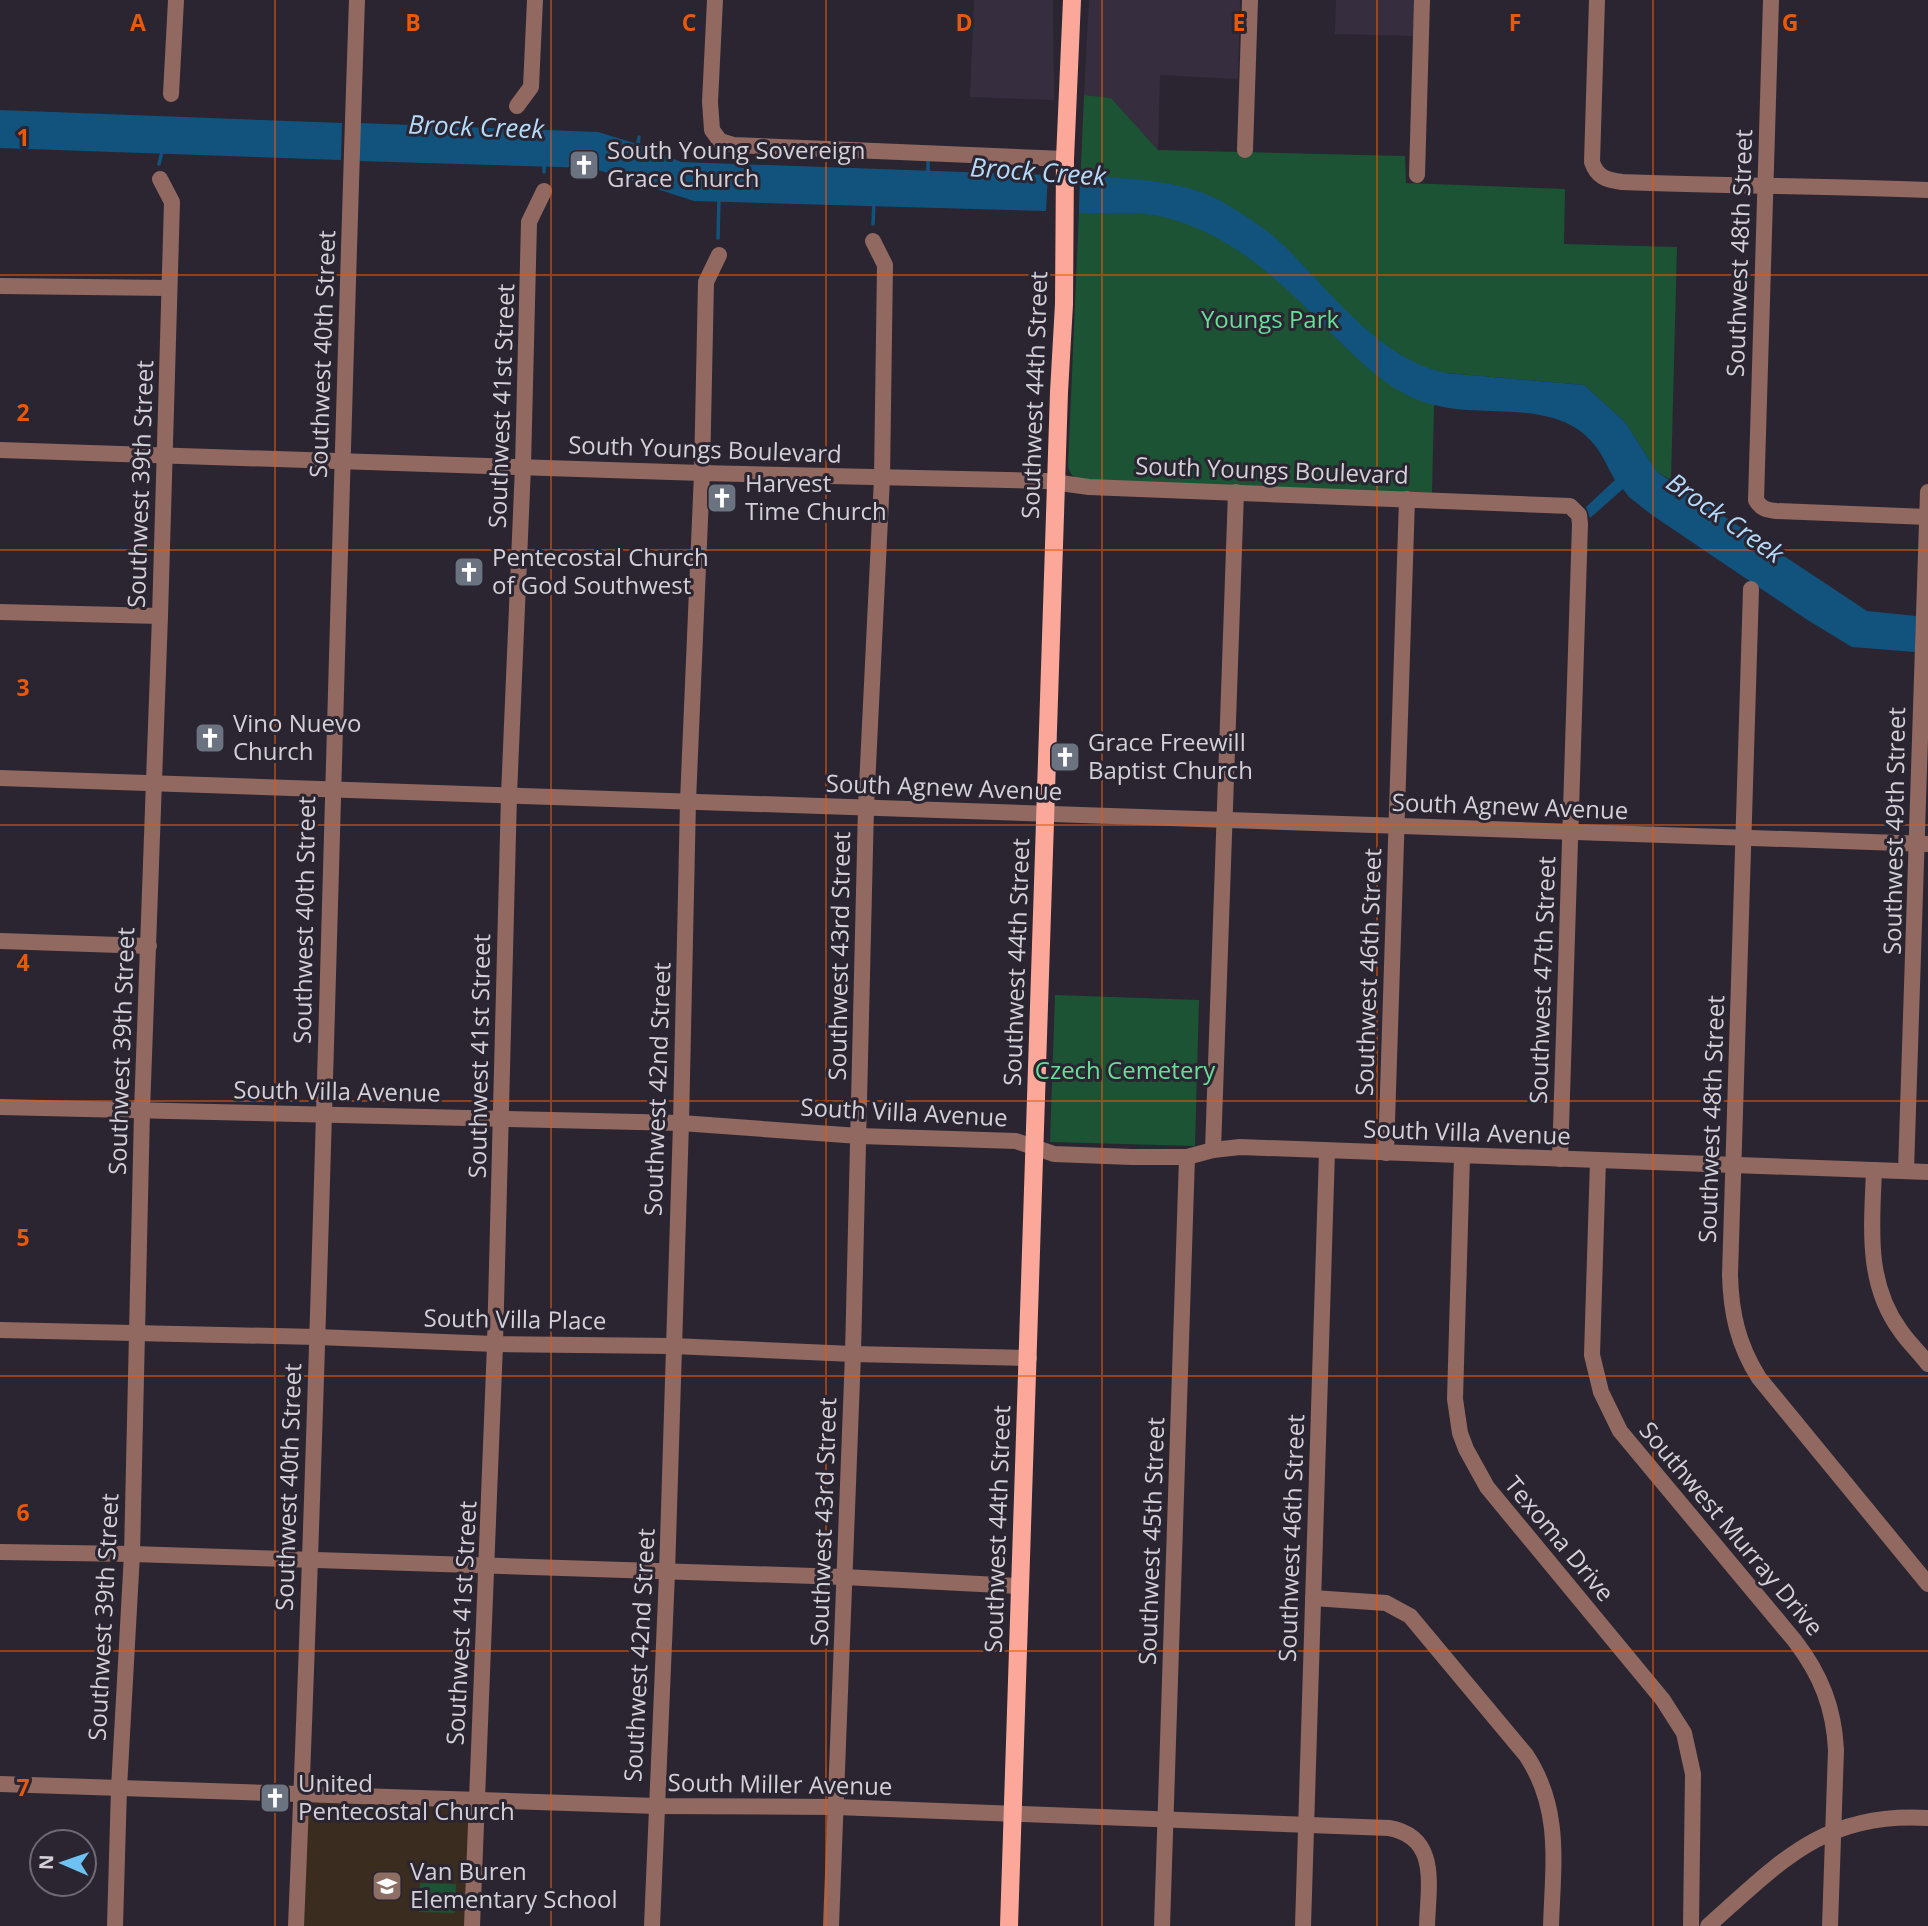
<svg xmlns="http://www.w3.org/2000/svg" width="1928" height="1926" font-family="'Open Sans',sans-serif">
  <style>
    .built { fill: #362e3f }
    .education { fill: #3a2c1f }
    .green { fill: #1b5334 }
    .water { fill: #12537e }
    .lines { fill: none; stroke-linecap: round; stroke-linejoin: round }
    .stream { stroke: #12537e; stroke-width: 3.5 }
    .minor { stroke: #916961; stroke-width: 16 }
    .major { stroke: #fba89a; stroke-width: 18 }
    .grid { fill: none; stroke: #e8590c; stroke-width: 2; stroke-opacity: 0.55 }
    .labels { text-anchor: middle; stroke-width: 6; stroke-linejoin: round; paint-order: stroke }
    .poi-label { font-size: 24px; fill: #d3d0d8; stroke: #2a2531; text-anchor: start }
    .street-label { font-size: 24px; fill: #d3d0d8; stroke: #2a2531 }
    .park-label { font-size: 24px; fill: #66df99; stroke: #2a2531 }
    .water-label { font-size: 26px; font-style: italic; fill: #b5dbfa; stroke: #2a2531 }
    .grid-label { font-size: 23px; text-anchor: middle; font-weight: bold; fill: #e8590c; stroke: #2a2531; stroke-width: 6; stroke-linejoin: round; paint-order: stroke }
  </style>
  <rect width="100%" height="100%" fill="#2a2531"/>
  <g class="built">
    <polygon points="974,0 1053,0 1054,100 970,97"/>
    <polygon points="1089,0 1240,0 1238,79 1160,75 1158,150 1111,98 1084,95"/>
    <polygon points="1336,0 1415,0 1413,36 1335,34"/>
  </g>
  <polygon class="education" points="316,1801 464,1806 471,1813 468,1926 303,1926 306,1811"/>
  <g class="green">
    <path d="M1084,95L1111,98L1158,150L1405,156L1406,183L1565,189L1564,244L1677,247L1671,480L1657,472L1625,422L1584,385L1445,373L1434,406L1432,493L1082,481C1074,478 1070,475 1068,466Z"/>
    <polygon points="1055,995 1199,1000 1195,1146 1050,1142"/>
    <polygon points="420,1883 456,1884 455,1913 419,1912"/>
  </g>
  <g class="water">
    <polygon points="0,110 342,123 341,160 0,148"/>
    <polygon points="359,123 598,132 647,147 681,162 1048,175 1046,211 694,201 592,168 358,161"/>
    <path d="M1080,176C1126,179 1174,178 1217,199C1233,207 1266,229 1279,241C1329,288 1375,357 1445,373L1584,385L1625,422L1657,472L1867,611L1916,616L1915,652L1852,647L1806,619L1652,515L1629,497L1623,489L1590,518L1586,507L1615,480C1609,470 1604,458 1597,448C1560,397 1487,419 1434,405C1392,395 1361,362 1331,333C1283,283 1225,227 1153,215C1129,211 1103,214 1079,213Z"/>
  </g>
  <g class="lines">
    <g class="stream">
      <polyline points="637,149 639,137"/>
      <polyline points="159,164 162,152"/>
      <polyline points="742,168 743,152"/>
      <polyline points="544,172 544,160"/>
      <polyline points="928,175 928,160"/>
      <polyline points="873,224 874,201"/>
      <polyline points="718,238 719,198"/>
    </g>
    <g class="minor">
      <polyline points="715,0 710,102 712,130 720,141 733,145 1065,159"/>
      <path d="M1597,0L1592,162C1597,177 1606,180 1622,182C1724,186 1826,186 1928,190"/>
      <path d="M1771,0L1756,500C1761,509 1767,510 1776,511L1928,517"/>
      <polyline points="171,94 176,0"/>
      <polyline points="517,106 531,87 535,0"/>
      <polyline points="1245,150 1250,0"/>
      <polyline points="1417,175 1422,0"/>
      <polyline points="0,286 169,288"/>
      <polyline points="0,450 702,473 1046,481 1089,487 1570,506 1579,515 1580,524 1560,1159"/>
      <path d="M1751,589L1730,1275C1731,1313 1738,1345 1759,1378L1928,1584"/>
      <polyline points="0,612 160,616"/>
      <polyline points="0,778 1928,844"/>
      <polyline points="0,941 149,946"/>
      <polyline points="0,1107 681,1123 859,1136 1016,1141 1054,1154 1132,1157 1187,1157 1213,1150 1240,1147 1928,1172"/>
      <polyline points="1213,1150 1236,492"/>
      <polyline points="1386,1153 1407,499"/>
      <polyline points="1462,1156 1455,1399 1460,1433 1466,1449 1487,1487 1663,1700 1684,1733 1693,1774 1691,1926"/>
      <path d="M1598,1160L1592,1355L1601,1392L1620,1431L1795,1641C1821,1675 1834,1708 1836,1750L1830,1926"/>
      <path d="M1874,1170C1872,1225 1865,1282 1900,1330C1908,1342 1919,1352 1928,1364"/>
      <polyline points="1906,1171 1928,492"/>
      <polyline points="0,1330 317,1337 495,1344 673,1346 853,1354 1029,1358"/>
      <polyline points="0,1552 132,1554 844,1577 1019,1586"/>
      <path d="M1313,1598L1386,1603L1410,1616L1526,1755C1562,1809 1553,1864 1551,1926"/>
      <path d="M0,1784L656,1806L836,1807L1389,1828C1440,1837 1428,1887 1427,1926"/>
      <polyline points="115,1926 119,1788 132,1554 142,1111 160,616 172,202 160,179"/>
      <path d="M296,1926C323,1284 335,642 357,0"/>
      <polyline points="472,1926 495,1344 509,795 523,466 529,222 544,191"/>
      <polyline points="652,1926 667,1573 681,1123 688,801 702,473 706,282 719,255"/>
      <polyline points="831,1926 853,1354 866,807 882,478 885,265 873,241"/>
      <polyline points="1162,1926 1187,1157"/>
      <polyline points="1303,1926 1327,1151"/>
      <path d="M1708,1926C1779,1863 1824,1811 1928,1818"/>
    </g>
    <polyline class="major" points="1009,1926 1059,392 1064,304 1065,159 1072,0"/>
  </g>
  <path class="grid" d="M275,0V1926M551,0V1926M826,0V1926M1102,0V1926M1377,0V1926M1653,0V1926M0,275H1928M0,550H1928M0,825H1928M0,1101H1928M0,1376H1928M0,1651H1928"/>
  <defs>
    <g id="church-square" transform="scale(1.575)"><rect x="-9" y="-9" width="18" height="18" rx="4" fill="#6b7280" stroke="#2a2531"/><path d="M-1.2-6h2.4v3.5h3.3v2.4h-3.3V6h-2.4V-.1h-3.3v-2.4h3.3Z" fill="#fff"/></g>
    <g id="school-square" transform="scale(1.575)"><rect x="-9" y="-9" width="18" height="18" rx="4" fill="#8d6e63" stroke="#2a2531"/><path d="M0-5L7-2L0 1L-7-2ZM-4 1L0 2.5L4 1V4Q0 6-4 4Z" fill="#fff"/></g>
  </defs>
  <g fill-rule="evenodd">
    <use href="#church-square" x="584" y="165"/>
    <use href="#church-square" x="722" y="498"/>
    <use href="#church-square" x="469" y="572"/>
    <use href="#church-square" x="210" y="738"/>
    <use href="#church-square" x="1065" y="757"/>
    <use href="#church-square" x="275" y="1798"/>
    <use href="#school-square" x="387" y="1886"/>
  </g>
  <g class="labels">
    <g class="poi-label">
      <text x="607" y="159">South Young Sovereign<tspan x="607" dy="28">Grace Church</tspan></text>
      <text x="745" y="492">Harvest<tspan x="745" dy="28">Time Church</tspan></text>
      <text x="492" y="566">Pentecostal Church<tspan x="492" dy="28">of God Southwest</tspan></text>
      <text x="233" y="732">Vino Nuevo<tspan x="233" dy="28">Church</tspan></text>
      <text x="1088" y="751">Grace Freewill<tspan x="1088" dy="28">Baptist Church</tspan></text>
      <text x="298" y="1792">United<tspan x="298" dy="28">Pentecostal Church</tspan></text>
      <text x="410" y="1880">Van Buren<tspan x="410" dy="28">Elementary School</tspan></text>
    </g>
    <g class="street-label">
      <text transform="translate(1740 253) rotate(-88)" y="8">Southwest 48th Street</text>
      <text transform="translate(323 354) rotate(-88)" y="8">Southwest 40th Street</text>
      <text transform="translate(1035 395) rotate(-88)" y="8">Southwest 44th Street</text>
      <text transform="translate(502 406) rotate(-88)" y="8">Southwest 41st Street</text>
      <text transform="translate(705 450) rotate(2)" y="8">South Youngs Boulevard</text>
      <text transform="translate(1272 471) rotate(2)" y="8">South Youngs Boulevard</text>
      <text transform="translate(141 484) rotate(-88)" y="8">Southwest 39th Street</text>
      <text transform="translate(944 788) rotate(2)" y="8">South Agnew Avenue</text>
      <text transform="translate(1510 807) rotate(2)" y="8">South Agnew Avenue</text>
      <text transform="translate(1895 831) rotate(-89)" y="8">Southwest 49th Street</text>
      <text transform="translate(305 920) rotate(-89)" y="8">Southwest 40th Street</text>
      <text transform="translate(840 956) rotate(-89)" y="8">Southwest 43rd Street</text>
      <text transform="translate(1017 962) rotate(-88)" y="8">Southwest 44th Street</text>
      <text transform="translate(1369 972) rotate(-88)" y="8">Southwest 46th Street</text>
      <text transform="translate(1543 980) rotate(-88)" y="8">Southwest 47th Street</text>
      <text transform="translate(122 1051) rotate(-88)" y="8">Southwest 39th Street</text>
      <text transform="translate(480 1056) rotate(-89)" y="8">Southwest 41st Street</text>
      <text transform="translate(658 1089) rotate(-88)" y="8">Southwest 42nd Street</text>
      <text transform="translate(337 1092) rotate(1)" y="8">South Villa Avenue</text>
      <text transform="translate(904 1113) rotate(3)" y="8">South Villa Avenue</text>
      <text transform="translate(1712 1119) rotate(-88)" y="8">Southwest 48th Street</text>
      <text transform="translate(1467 1133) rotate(2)" y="8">South Villa Avenue</text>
      <text transform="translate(515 1320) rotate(1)" y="8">South Villa Place</text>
      <text transform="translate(289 1487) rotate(-88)" y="8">Southwest 40th Street</text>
      <text transform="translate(824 1522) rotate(-88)" y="8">Southwest 43rd Street</text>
      <text transform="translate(998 1529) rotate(-88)" y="8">Southwest 44th Street</text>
      <text transform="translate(1731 1529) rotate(50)" y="8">Southwest Murray Drive</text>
      <text transform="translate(1292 1538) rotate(-88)" y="8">Southwest 46th Street</text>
      <text transform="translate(1559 1539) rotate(50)" y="8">Texoma Drive</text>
      <text transform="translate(1152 1541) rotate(-88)" y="8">Southwest 45th Street</text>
      <text transform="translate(104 1617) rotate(-87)" y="8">Southwest 39th Street</text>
      <text transform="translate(462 1623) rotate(-87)" y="8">Southwest 41st Street</text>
      <text transform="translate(640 1655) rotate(-87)" y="8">Southwest 42nd Street</text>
      <text transform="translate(780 1785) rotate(1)" y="8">South Miller Avenue</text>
    </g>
    <g class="park-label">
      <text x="1270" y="328">Youngs Park</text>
      <text x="1125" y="1079">Czech Cemetery</text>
    </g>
    <g class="water-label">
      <text transform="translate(476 127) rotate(2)" y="9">Brock Creek</text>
      <text transform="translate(1038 172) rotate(4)" y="9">Brock Creek</text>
      <text transform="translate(1725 518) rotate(35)" y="9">Brock Creek</text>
    </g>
  </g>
  <g class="grid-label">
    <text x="138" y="31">A</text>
    <text x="413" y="31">B</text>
    <text x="689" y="31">C</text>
    <text x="964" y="31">D</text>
    <text x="1239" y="31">E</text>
    <text x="1515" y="31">F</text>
    <text x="1790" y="31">G</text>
    <text x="23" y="146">1</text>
    <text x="23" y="421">2</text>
    <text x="23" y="696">3</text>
    <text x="23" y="971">4</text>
    <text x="23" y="1246">5</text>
    <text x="23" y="1521">6</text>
    <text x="23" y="1796">7</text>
  </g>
  <g transform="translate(63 1863) rotate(272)"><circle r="33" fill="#2a2531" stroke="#6e6974" stroke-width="2"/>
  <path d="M0-5L12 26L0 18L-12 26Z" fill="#6dc2f3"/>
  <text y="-10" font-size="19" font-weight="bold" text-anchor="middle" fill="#d3d0d8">N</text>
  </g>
</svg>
